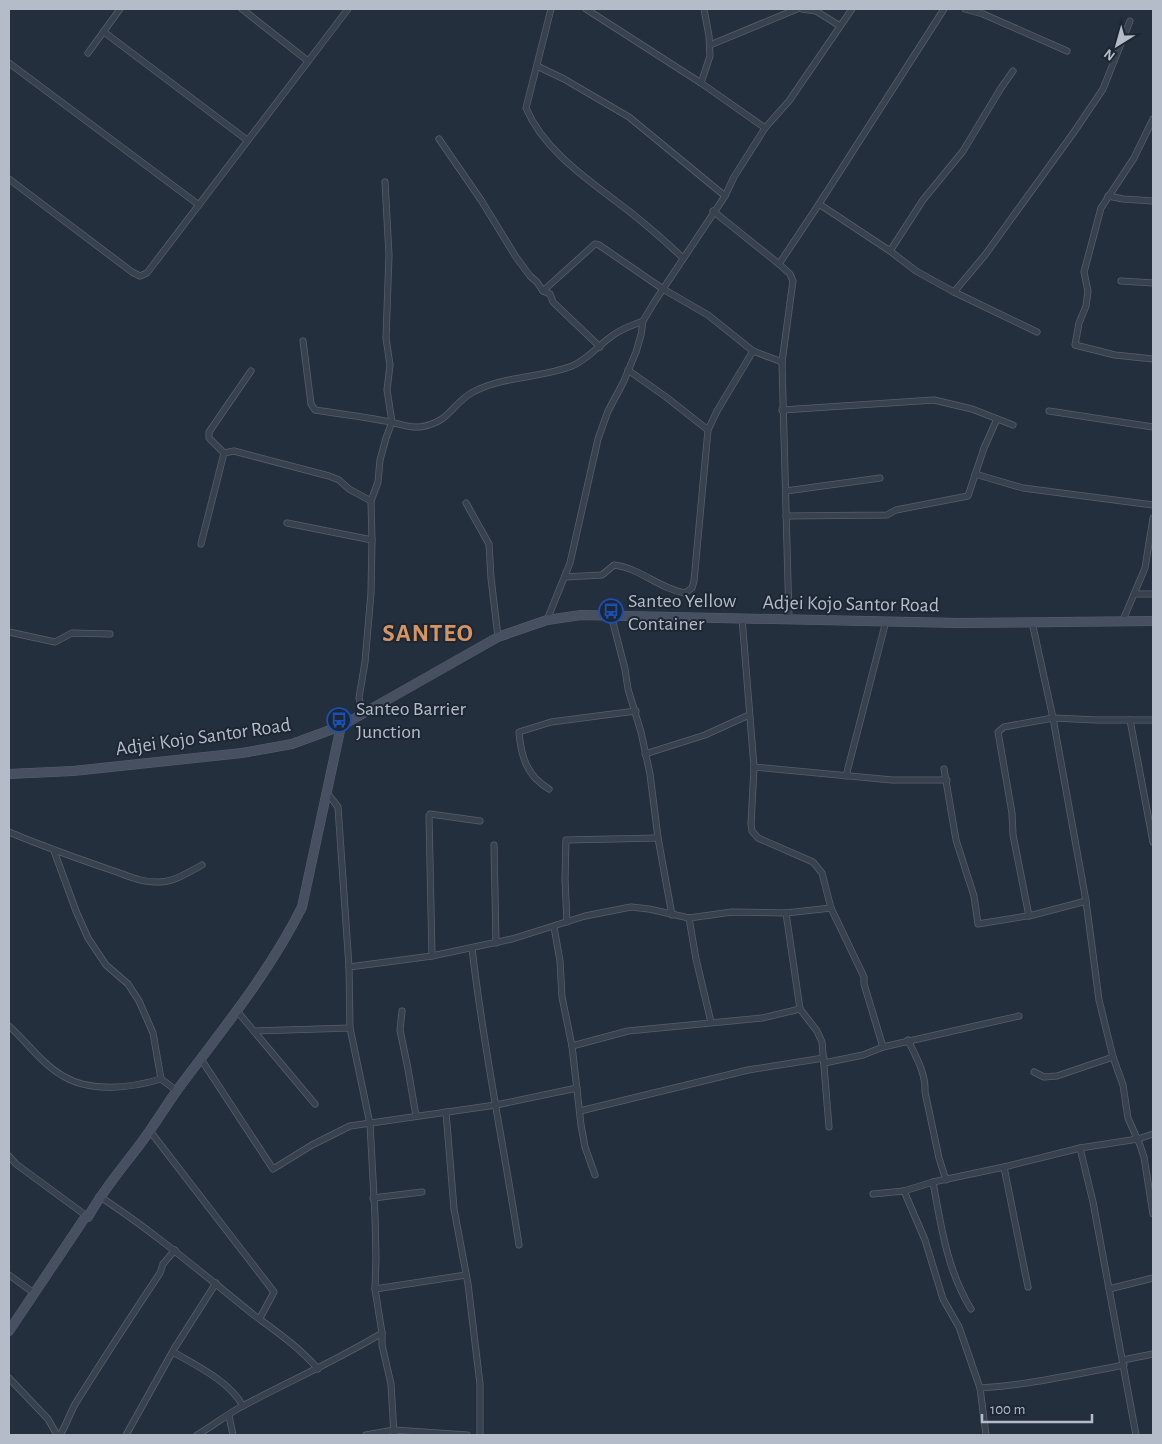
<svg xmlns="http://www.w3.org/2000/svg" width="1162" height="1444" font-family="'Alegreya Sans',sans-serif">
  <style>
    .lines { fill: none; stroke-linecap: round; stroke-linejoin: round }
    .street-casing { stroke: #565f6c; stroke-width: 7 }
    .secondary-casing { stroke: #565f6c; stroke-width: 10 }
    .street { stroke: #38414e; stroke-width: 5.5 }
    .secondary { stroke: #465061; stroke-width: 9 }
    .labels { text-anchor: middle; stroke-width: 4; stroke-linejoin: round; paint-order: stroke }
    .poi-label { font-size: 20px; fill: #b4bcc9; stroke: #1d2633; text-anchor: start }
    .street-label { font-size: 20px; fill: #b4bcc9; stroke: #1d2633 }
    .district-label { font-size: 25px; font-weight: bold; letter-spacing: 1px; fill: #d59563; stroke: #1d2633 }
  </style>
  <rect width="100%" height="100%" fill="#242f3e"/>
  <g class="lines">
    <g class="street-casing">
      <g id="street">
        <polyline points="242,9 308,61"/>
        <path d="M551,9L526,108C545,153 593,183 630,212C649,227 666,242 683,258"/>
        <polyline points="586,9 701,83 765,128"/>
        <polyline points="802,9 816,11 840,26"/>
        <polyline points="965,9 983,14 1067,51"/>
        <polyline points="104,32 247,140"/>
        <polyline points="710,45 797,9"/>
        <polyline points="88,53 120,9"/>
        <polyline points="9,63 199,205"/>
        <polyline points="537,66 564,79 629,117 725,196"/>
        <polyline points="701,83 710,56 709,36 704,9"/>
        <polyline points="1153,119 1134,158 1101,208 1084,272 1088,291 1086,306 1079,323 1075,345 1115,355 1153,359"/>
        <polyline points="439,139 481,200 516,257 530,276 537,282 543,291"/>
        <polyline points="9,179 132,272 140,276 147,273 348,9"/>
        <polyline points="1108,196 1123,199 1153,201"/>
        <polyline points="819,204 890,251 916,271 954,292 1037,332"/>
        <polyline points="713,211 779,264 790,274 793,281 782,362 789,619"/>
        <polyline points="890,251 923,200 963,151 1001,88 1013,71"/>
        <polyline points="779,264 819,204 944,9"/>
        <polyline points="1121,281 1153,283"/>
        <polyline points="954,292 985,255 1074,132 1103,89 1130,21"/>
        <path d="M303,341L311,404L315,410C340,414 366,417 390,422C401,424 409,428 420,427C451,422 450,405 473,392C503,376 541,378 572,366C589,359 600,343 615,334C623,328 633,325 643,321"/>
        <polyline points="600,347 553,302 550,294 543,291 595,244 599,245 663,289 708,315 753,351"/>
        <polyline points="628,370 666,397 708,430"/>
        <polyline points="782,410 934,400 972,409 1013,425"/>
        <polyline points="1049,411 1153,427"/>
        <polyline points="224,453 209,438 209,432 251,371"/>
        <polyline points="975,474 1023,488 1153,505"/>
        <polyline points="786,491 880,478"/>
        <polyline points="466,503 489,544 491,578 498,637"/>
        <polyline points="786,516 887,515 896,510 968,496 984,448 997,419"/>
        <polyline points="287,523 372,540"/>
        <polyline points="201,544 224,453 234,451 329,476 339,480 349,489 371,501"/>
        <path d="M565,577L602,575L614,565C640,568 660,589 685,593L692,588L694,581L708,430L717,411L753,351L782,362"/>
        <polyline points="1134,594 1153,594"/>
        <polyline points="611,615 625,669 628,689 641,732 650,774 658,838 672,915"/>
        <polyline points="742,618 754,767 751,824 752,831 758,838 813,862 822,873 831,908 864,977 864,984 883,1047 1019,1016"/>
        <polyline points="547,620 570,563 598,439 608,411 623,383 636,352 641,335 643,321 655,301 725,196 734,177 765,128 789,101 852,9"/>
        <polyline points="1123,620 1145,568 1153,518"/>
        <polyline points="1032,622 1053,718 1086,901 1099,1000 1113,1057 1123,1085 1128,1118 1140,1145 1144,1157 1153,1214"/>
        <polyline points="9,632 55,642 72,633 110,634"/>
        <polyline points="363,714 359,698 365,662 371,593 372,540 371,501 378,482 380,460 386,438 392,422 387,390 390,365 386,338 389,255 385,182"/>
        <polyline points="1130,720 1153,842"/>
        <polyline points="645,754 705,735 749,715"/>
        <polyline points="754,767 892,780 947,780"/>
        <polyline points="944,769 956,840 974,896 978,924 1033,915 1086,901"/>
        <polyline points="846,776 886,621"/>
        <path d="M549,789C527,776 521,757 519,732L551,722L636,711"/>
        <polyline points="328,794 338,807 349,967 350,1028 370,1124 375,1216 376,1259 375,1289 382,1333 382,1345 391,1384 394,1435"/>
        <path d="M9,832C42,846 76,858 111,870C127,875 141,883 159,882C174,882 189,872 202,865"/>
        <polyline points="494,845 496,943"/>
        <polyline points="54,851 76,911 88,938 106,965 128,984 139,1001 153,1033 161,1079"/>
        <polyline points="1029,916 1013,835 1012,813 998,732 1004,727 1053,718 1097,720 1153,720"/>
        <polyline points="689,918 696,959 711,1022"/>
        <polyline points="567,922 565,879 566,840 658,838"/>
        <polyline points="554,927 560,961 562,997 572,1046 581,1125 585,1147 595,1175"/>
        <path d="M472,948C483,1047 504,1146 519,1245"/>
        <polyline points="432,956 429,816 430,814 480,821"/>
        <polyline points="349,967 432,956 512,939 585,916 631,907 649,909 689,918 732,912 786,913 831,908"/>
        <polyline points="800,1009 817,1031 822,1042 829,1127"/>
        <polyline points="237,1011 315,1104"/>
        <polyline points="402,1011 400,1030 408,1069 416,1116"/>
        <path d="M9,1026C27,1042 42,1064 63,1076C91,1093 131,1088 161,1079L177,1091"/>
        <polyline points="254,1031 350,1028"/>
        <path d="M908,1040C916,1057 926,1073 925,1092L939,1158L946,1180"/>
        <polyline points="572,1046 628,1031 762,1018 800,1009 786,913"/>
        <polyline points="201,1059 273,1169 312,1145 350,1126 496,1105 577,1088"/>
        <polyline points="824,1063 863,1055 883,1047"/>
        <polyline points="1034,1072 1044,1077 1057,1076 1113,1057"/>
        <polyline points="580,1111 748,1070 824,1058"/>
        <polyline points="446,1112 454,1209 468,1284 480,1384 480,1435"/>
        <polyline points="150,1131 274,1292 260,1318"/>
        <polyline points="1080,1148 1093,1202 1136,1435"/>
        <polyline points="9,1156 16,1164 88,1217"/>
        <polyline points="1004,1167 1028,1287"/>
        <path d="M933,1182C941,1226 947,1270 971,1309"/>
        <polyline points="904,1191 925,1240 943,1299 959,1327 980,1388 986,1435"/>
        <polyline points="873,1194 904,1191 933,1182 1004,1167 1080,1148 1138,1139 1153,1134"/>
        <path d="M99,1196C154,1232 203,1274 254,1315C277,1332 299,1347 318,1369"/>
        <polyline points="373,1198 422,1192"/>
        <polyline points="9,1275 34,1293"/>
        <polyline points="375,1289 466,1275"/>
        <polyline points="1109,1289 1153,1278"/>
        <path d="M173,1352C197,1366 229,1381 243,1406"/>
        <polyline points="1123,1360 1153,1354"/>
        <polyline points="9,1378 48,1419 57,1435"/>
        <path d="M980,1388C1029,1385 1076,1374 1124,1365"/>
        <polyline points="229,1416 233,1435"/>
        <path d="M60,1435C67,1424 70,1412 77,1401C104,1358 132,1315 160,1273L163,1264L175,1250"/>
        <polyline points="126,1435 174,1349 216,1283"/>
        <path d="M197,1435C211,1427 225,1416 239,1408C287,1382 336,1361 382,1333"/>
        <polyline points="366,1435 394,1430 467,1435"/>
      </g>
    </g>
    <g class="secondary-casing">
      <g id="secondary">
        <polyline points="9,774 73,771 242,753 292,744 341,726 498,637 547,620 581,615 958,623 1153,621"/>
        <path d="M9,1331L86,1216L88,1217C103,1190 123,1167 141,1143C154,1126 165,1107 178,1089C222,1030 269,973 302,907L341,726"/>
      </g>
    </g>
    <use href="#street" class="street"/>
    <use href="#secondary" class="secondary"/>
  </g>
  <defs>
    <g id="bus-ring" transform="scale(1.25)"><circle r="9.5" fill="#1d2633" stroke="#1a4fb4" stroke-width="1.5"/><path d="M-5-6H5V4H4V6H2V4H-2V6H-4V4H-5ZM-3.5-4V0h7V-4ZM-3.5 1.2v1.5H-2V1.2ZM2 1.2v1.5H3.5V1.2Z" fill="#1a4fb4"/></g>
  </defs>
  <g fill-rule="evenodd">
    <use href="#bus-ring" x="611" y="611"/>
    <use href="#bus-ring" x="339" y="720"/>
  </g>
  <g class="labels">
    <g class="poi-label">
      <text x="628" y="607">Santeo Yellow<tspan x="628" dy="23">Container</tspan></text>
      <text x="356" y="715">Santeo Barrier<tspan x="356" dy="23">Junction</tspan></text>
    </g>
    <g class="street-label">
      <text transform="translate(851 603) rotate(1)" y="7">Adjei Kojo Santor Road</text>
      <text transform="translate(203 736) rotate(-8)" y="7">Adjei Kojo Santor Road</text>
    </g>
    <g class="district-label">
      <text x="428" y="641">SANTEO</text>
    </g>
  </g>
  <rect width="1162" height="1444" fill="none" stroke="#b4bcc9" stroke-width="20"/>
  <g transform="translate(1117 45) rotate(217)" stroke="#1d2633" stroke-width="4" paint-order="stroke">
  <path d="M0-4L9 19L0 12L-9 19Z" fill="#b4bcc9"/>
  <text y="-8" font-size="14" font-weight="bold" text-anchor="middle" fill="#b4bcc9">N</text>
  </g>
  <path d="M982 1414v8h110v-8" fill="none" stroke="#b4bcc9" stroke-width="2.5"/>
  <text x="990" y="1414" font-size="15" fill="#b4bcc9" stroke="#1d2633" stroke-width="4" paint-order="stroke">100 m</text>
</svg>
